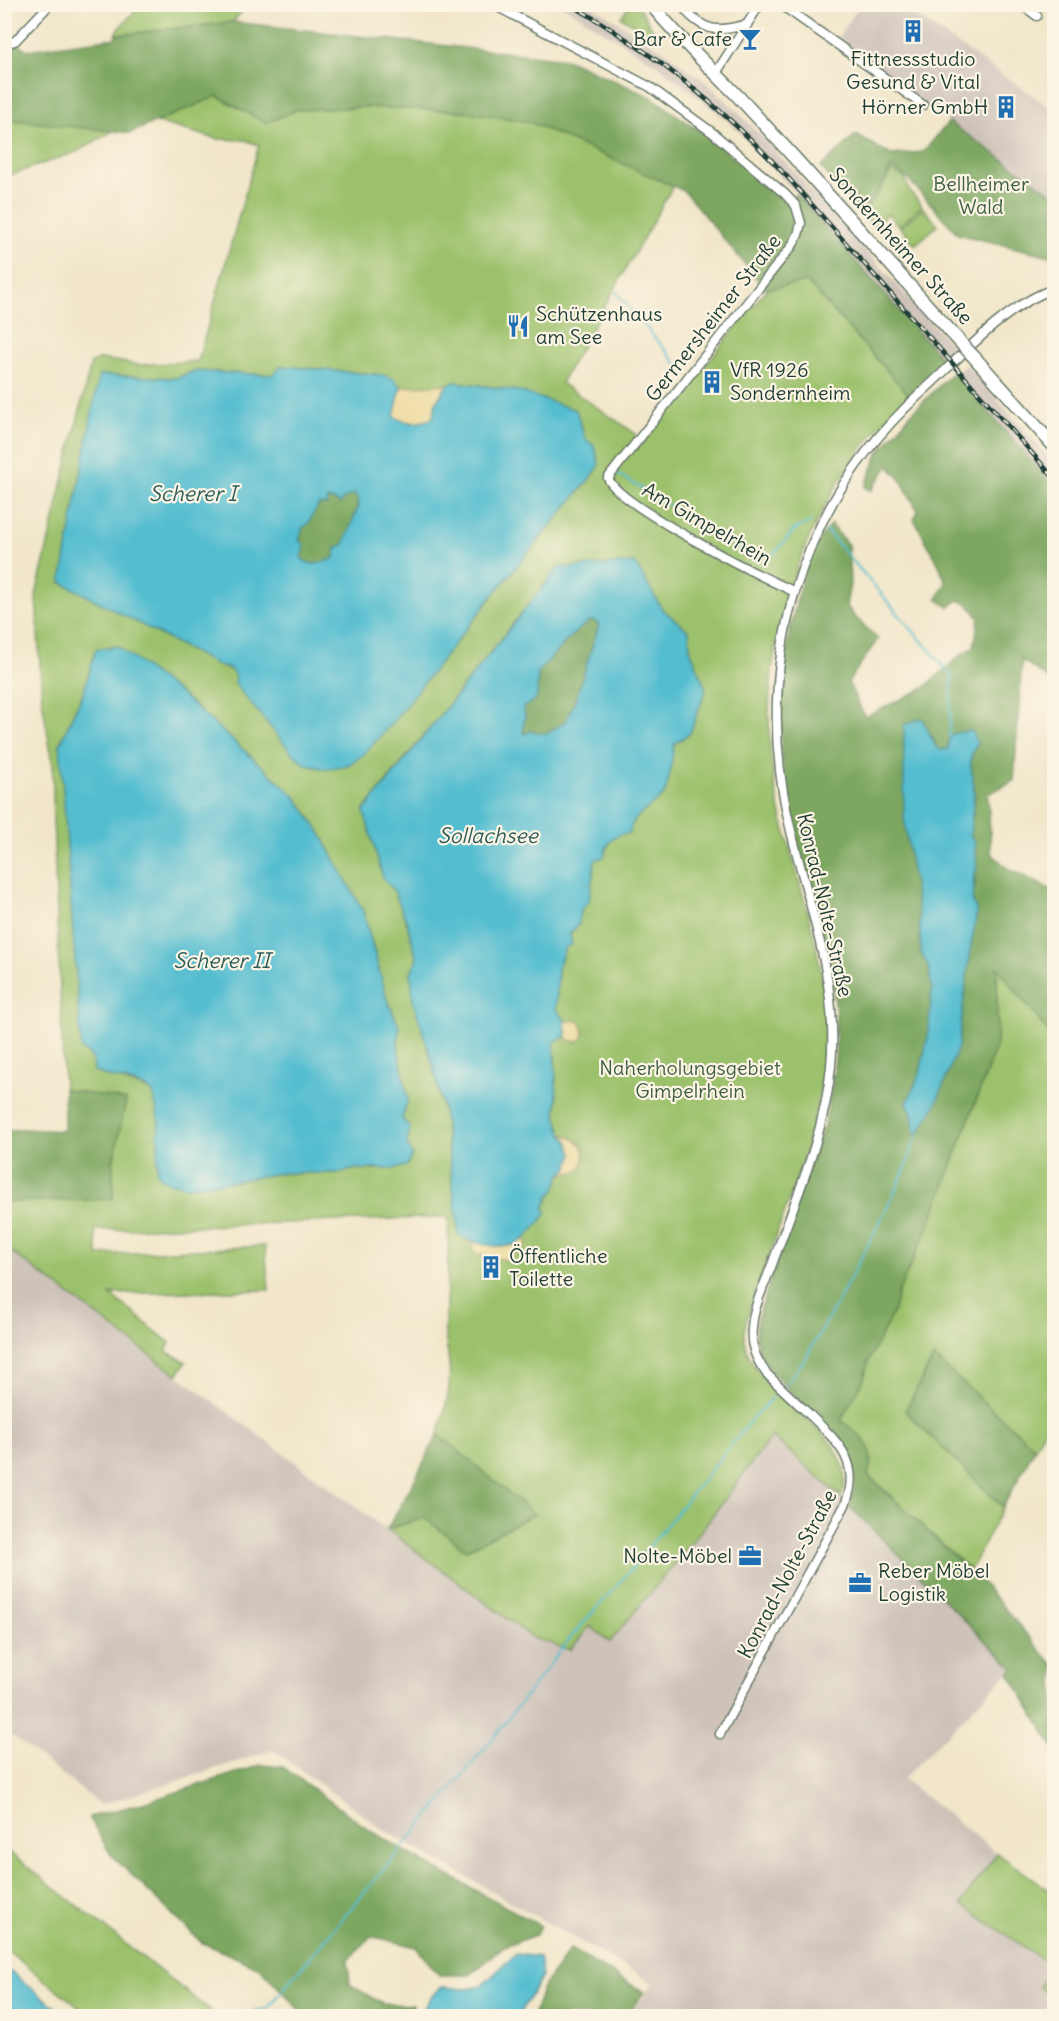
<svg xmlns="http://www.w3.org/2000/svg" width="1059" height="2021" font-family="Delius,sans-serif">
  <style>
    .industrial { fill: #cec2b9 }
    .green { fill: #9cc16c; stroke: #5e7f50; stroke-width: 1.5; fill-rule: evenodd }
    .forest { fill: #7da760; stroke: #4e724a; stroke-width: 1.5; fill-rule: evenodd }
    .sand { fill: #eeda9e; stroke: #868c69; stroke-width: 1.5 }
    .water { fill: #54bdd0; stroke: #3a7d82; stroke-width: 1.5; fill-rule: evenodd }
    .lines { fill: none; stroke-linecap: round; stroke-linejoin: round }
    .stream { stroke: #54bdd0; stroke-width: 2 }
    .minor-casing { stroke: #687868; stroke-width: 11 }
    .secondary-casing { stroke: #687868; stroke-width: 15 }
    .minor { stroke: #fff; stroke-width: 8 }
    .secondary { stroke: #fff; stroke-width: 12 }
    .rail-casing { stroke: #1f3d34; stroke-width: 4.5 }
    .rail { stroke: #fcf5e5; stroke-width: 2; stroke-dasharray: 7; stroke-linecap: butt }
    .secondary-bridge-casing { stroke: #687868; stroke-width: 15; stroke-linecap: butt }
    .secondary-bridge { stroke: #fff; stroke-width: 12 }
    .labels { text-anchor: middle; stroke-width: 4.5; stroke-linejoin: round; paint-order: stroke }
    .poi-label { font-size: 20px; fill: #1f3d34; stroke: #fcf5e5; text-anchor: start }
    .park-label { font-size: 20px; fill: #3e5e42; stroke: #fcf5e5 }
    .street-label { font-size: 20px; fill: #1f3d34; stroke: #fcf5e5 }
    .water-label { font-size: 21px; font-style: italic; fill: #2c5d5b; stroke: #fcf5e5 }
  </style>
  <rect width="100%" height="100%" fill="#fcf5e5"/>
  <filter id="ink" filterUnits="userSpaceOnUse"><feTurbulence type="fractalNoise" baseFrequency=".0167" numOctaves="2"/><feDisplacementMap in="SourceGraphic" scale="12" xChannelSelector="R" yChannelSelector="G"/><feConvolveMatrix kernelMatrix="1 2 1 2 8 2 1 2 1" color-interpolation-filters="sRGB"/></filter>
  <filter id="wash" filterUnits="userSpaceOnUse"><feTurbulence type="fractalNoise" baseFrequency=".008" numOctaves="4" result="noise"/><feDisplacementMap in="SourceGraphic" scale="24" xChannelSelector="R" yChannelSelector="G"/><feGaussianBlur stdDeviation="1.35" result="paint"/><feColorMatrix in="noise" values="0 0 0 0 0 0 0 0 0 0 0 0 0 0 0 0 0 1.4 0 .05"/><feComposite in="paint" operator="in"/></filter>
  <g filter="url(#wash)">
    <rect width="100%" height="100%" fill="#f1e6c9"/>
    <g class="industrial">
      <polygon points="562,5 591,5 665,52 708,84 740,114 780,156 955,349 942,360 796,194 736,129 717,112 656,64"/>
      <polygon points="860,5 900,5 1054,110 1054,195 835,42"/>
      <polygon points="966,364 1054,464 1054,487 955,374"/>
      <polygon points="4,1247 533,1638 590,1625 610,1641 697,1536 772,1436 841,1497 1013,1668 903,1779 997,1853 962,1904 1053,1966 1039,1987 1054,1998 1054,2016 629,2016 653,1983 384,1830 273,1750 101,1805 5,1730"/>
    </g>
    <g class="green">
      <polygon points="141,5 141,4 247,5 233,22 116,35 119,28"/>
      <polygon points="630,5 638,5 654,32 651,36 621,17"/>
      <path d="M217,96L266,123L296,110L365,107L462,111L530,122L673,186L561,383L636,434L637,450L767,289L807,282L909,395C800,501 744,662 780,811C796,878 826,956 826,1025C826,1126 780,1217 749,1311C747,1319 744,1326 744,1334C745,1399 868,1431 841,1497L772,1436L697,1536L610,1642L590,1626L570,1650L533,1638L387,1529L425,1518L466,1550L534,1514L438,1434C444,1413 452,1387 449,1365C448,1352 445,1341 445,1328C446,1291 450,1254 448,1217L95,1230L98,1255L265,1246L269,1290L110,1294L170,1343L166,1351L186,1362L177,1375L5,1247V1202L113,1199V1163L126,1101L64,1089L53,819V766L42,700L36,595L91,363L101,359L140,365L198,361L259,145L245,140L217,139L156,122ZM282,366L383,375L433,417L448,384L457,382L519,391L582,426L584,438L594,446L597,470L502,584L391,724L363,755L337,768L326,769L307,765L291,752L236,678L232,670L221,667L149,629L99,375L176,378L194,371L272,375ZM635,563L662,609L689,631L690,649L706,689L690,733L674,744L665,793L636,818L630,827L612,838L605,852L595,860L589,901L583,907L579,917V924L570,933L558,968L556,1009L565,1020L554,1042L557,1100L556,1115L562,1133L561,1174L544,1209L459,1236L443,1108L411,973L417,959L407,923L394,890L383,878L364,810L558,568ZM117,646L183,696L295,796L318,829L363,911L387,999L399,1026L398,1048L408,1099L402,1119L410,1127L407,1143L376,1170L356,1169L339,1173H279L228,1182L187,1186L158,1172L159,1121L153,1093C143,1085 133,1086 123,1081C108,1073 97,1062 85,1051L60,744L84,691L96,649Z"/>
      <polygon points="4,119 113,131 76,152 5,177"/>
      <polygon points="892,170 905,178 909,190 922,206 899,226 888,214 874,226 861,213 875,198"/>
      <polygon points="923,208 938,225 915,245 900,227"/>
      <polygon points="997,966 1054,1039 1054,1412 1035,1448 933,1357 905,1411 1003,1507 970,1570 868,1475 872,1461 841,1420 864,1379 868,1362 894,1310 898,1292 929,1226 997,1044"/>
      <polygon points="4,1848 217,2016 218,2016 90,2016 5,1949"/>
      <polygon points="997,1853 1054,1894 1054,1998 1039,1987 1052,1966 961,1904"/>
    </g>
    <g class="forest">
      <polygon points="233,22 566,59 651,97 713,140 786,203 796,194 944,361 909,395 807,282 767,289 757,279 684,191 530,122 462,111 365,107 296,110 266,123 217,96 130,133 5,119 4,46 17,43 27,50 115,38 116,35"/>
      <polygon points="949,122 1054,195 1054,257 958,234 907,178 892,167 877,192 860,212 821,167 856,135 891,155 923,152"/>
      <path d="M951,374H955L1054,487V683L1022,660L1014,781L988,794L991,853L1007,868L1054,891V1039L997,967V1044L929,1226L898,1292L894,1310L868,1362L864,1379L841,1420C863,1439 877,1444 868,1476L981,1581L1054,1666V1748L1009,1673L1013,1668L849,1506C859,1480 856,1459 839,1438C816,1415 762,1373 757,1342C754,1328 759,1314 763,1301L825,1122C835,1078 840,1032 833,987C823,922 799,860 787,797C776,738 779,682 791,625C797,599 803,570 815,547C819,539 826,532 831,524L848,545L850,584L846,605L853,615L878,639L848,682L865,717L924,688L962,654L974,647L979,618L968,604L958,600L949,607L937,599L946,583L939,565L914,519L918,511L899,477L888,466L871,491L865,487L878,454L909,416ZM932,735L936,747L941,750L948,749L949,737L973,749C969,763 972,774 974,787C976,802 971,821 970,835L975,842C973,858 978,886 972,899L977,912L970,951L916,1136L912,1114L907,1104L920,1073L928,1036L932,990L929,968L921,953L919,916Z"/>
      <path d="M354,494L358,498C357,513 347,547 336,557C332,560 323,563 318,564C311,565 305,562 301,557L304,550C303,547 301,544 300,541C297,526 315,507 327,499L336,501Z"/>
      <path d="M589,621H595L599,624C593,645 577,708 565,722C555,734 537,737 523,733L525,717L523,708L537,698L538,672L570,637Z"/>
      <polygon points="64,1089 126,1100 113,1163 113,1199 5,1202 5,1131 23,1129 62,1131 64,1127"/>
      <polygon points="934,1357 1035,1448 1003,1507 905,1411"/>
      <polygon points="438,1434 534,1514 466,1550 425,1518 387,1529 412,1485"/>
      <polygon points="261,1765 283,1767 371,1831 413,1856 541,1926 536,1935 504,1946 470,1975 439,1975 416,1947 371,1936 348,1960 350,1985 383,2004 413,2005 407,2016 305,2016 260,1968 201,1942 111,1855 89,1817 140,1804"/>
      <polygon points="570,1949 644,1992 627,2016 533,2016 543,1987"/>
    </g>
    <g class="sand">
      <path d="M448,384L436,402L433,417C422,425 404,423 394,416L401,387Z"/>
      <polygon points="576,1020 582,1024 584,1034 582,1039 577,1042 568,1040 566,1036 565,1022"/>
      <path d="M562,1133C579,1141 590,1145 582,1167L576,1172L561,1174L567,1169L568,1141Z"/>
      <path d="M525,1237L527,1245L514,1255L511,1261L474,1254L471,1241C487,1245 513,1249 525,1237Z"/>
    </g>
    <g class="water">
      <path d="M282,366L383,375L394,379L401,387L394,416C404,424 422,425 433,417L436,402L448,384L457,382L519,391L576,410L585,438L594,446L599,462L597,470L502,584L391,724L363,755L348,765L326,769L307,765L291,752L235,684C236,674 232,667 221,667L61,582L99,375L176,378L194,371L272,375ZM354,494L358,498V507L344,544L336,548L335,558C323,562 310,569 301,557L304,550V544L299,540L303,527L307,525L319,504L327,505V499L336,501L340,504L344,498Z"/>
      <path d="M635,563L662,609L689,631L690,649L706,689L690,733L674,744C672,755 670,787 663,795C653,807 630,815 630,833C615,833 606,842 604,857L595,860L589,902L583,907L579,917V924L570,933L572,945L565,947L558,968L556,1009L565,1020L566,1036L554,1042L557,1100L556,1115L562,1133L568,1141L573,1155L567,1169L561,1174L554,1192L550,1194L544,1209L547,1213C539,1222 530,1236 520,1242C503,1252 475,1243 459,1236L443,1108L433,1065L413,1000L411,973L417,959L407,923L394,891L383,878L364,811L558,568ZM589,621H595L599,625L576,698L566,721L547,734L529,731L525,734L523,733L525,717L523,708L537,698L538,672L570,637Z"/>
      <path d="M117,646L183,696L295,796L318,829L363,911L387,999L399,1026L398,1048L408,1099L402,1119L410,1127L407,1143L412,1156L406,1166L392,1169H356L339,1173H279L228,1182L187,1186L169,1182L162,1179L157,1172L159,1121L153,1093C137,1079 112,1081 94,1071L93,1060L88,1053L82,1051L81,1048L60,744L84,691L96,649Z"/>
      <path d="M922,718L936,747L941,750L948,749L949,737L954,733L972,731L977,744C965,759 974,775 974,791C974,806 971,821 970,835L975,842C974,852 978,861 976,871C975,872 974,874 974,875C972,885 976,888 972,899L977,912L970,951L958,1047L935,1106L916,1137L912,1114L907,1103L920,1073L928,1036L932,990L929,968L921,953L919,916L904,817V725Z"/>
      <polygon points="516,1954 539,1957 542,1977 518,2016 419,2016 431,1996 442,1987 467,1989 481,1986"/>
      <polygon points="5,1967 66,2016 5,2016"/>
    </g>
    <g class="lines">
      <g class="stream">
        <polyline points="616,292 686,375"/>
        <polyline points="616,473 759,560 774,554 794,530 812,521"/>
        <polyline points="826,530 952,676 949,737"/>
        <polyline points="252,2014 254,2011 267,2009 491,1741 571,1637 633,1567 752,1419 787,1383 805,1359 841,1296 886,1210 905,1169 916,1137"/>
      </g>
    </g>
  </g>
  <g filter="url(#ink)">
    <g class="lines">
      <g class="minor-casing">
        <g id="minor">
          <path d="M492,4L650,87L713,133L785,194L796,206L801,223L798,235L792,246L608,478C617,505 764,578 795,592"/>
          <path d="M682,4C687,16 705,29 717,29C727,30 737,26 747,25"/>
          <polyline points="780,4 923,105"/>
          <polyline points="1027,4 1025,7 1037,16"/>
          <polyline points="4,44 15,41 50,4"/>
          <polyline points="716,73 760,4"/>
          <path d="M720,1734L845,1505C862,1464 839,1443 811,1416C796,1402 781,1388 766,1373C756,1359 750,1346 752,1328C753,1305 767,1280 774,1259C797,1196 825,1133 831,1066C839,983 809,906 790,827C752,665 797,506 921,393C959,359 1006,304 1054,289"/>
        </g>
      </g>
      <g class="secondary-casing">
        <g id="secondary">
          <path d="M651,4C681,42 716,72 748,107C820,185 890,264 961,343"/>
          <polyline points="974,357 1054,446"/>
        </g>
      </g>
      <use href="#minor" class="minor"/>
      <use href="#secondary" class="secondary"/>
      <g class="rail-casing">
        <path id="rail" d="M570,4C656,54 724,108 791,181L1054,478"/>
      </g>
      <use href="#rail" class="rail"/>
      <g class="secondary-bridge-casing">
        <polyline id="secondary-bridge" points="961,343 974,357"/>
      </g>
      <use href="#secondary-bridge" class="secondary-bridge"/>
    </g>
  </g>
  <defs>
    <g id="building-bare" transform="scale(1.8)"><path d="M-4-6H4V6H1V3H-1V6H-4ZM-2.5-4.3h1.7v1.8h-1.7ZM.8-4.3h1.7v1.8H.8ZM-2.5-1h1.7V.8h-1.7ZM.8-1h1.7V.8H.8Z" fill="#1f6fb2" stroke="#fcf5e5" stroke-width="2.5" paint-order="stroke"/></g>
    <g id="bar-bare" transform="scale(1.8)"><path d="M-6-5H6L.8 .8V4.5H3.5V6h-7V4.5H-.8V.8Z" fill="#1f6fb2" stroke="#fcf5e5" stroke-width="2.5" paint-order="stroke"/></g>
    <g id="restaurant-bare" transform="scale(1.8)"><path d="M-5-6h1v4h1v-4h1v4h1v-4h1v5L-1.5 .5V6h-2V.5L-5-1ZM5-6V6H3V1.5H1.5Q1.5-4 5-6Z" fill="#1f6fb2" stroke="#fcf5e5" stroke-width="2.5" paint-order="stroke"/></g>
    <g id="office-bare" transform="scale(1.8)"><path d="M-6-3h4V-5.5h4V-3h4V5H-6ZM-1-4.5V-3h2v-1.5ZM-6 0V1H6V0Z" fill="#1f6fb2" stroke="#fcf5e5" stroke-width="2.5" paint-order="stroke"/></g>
  </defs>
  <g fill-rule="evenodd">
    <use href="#building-bare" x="913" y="31"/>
    <use href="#bar-bare" x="750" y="39"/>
    <use href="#building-bare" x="1006" y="107"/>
    <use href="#restaurant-bare" x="518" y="326"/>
    <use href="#building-bare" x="712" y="382"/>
    <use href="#building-bare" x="491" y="1267"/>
    <use href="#office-bare" x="750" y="1556"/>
    <use href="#office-bare" x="860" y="1583"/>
  </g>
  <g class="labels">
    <g class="poi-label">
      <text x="732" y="46" text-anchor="end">Bar &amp; Cafe</text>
      <text x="913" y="66" text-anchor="middle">Fittnessstudio<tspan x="913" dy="23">Gesund &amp; Vital</tspan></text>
      <text x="988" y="114" text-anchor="end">Hörner GmbH</text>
      <text x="536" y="321">Schützenhaus<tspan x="536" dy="23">am See</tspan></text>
      <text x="730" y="377">VfR 1926<tspan x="730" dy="23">Sondernheim</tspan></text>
      <text x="509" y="1263">Öffentliche<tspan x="509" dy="23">Toilette</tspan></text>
      <text x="732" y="1563" text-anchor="end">Nolte-Möbel</text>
      <text x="878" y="1578">Reber Möbel<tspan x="878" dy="23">Logistik</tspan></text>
    </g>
    <g class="park-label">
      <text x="981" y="191">Bellheimer<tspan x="981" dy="23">Wald</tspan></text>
      <text x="690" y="1075">Naherholungsgebiet<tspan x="690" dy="23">Gimpelrhein</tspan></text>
    </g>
    <g class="street-label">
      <text transform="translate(901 246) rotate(48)" y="7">Sondernheimer Straße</text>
      <text transform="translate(713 318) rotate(-52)" y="7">Germersheimer Straße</text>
      <text transform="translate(707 524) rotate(30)" y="7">Am Gimpelrhein</text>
      <text transform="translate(825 905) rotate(77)" y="7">Konrad-Nolte-Straße</text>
      <text transform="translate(787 1574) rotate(-62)" y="7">Konrad-Nolte-Straße</text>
    </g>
    <g class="water-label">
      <text x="193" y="501">Scherer I</text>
      <text x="488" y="843">Sollachsee</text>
      <text x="222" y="968">Scherer II</text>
    </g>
  </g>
  <rect width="1059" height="2021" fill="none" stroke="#fcf5e5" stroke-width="24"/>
</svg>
